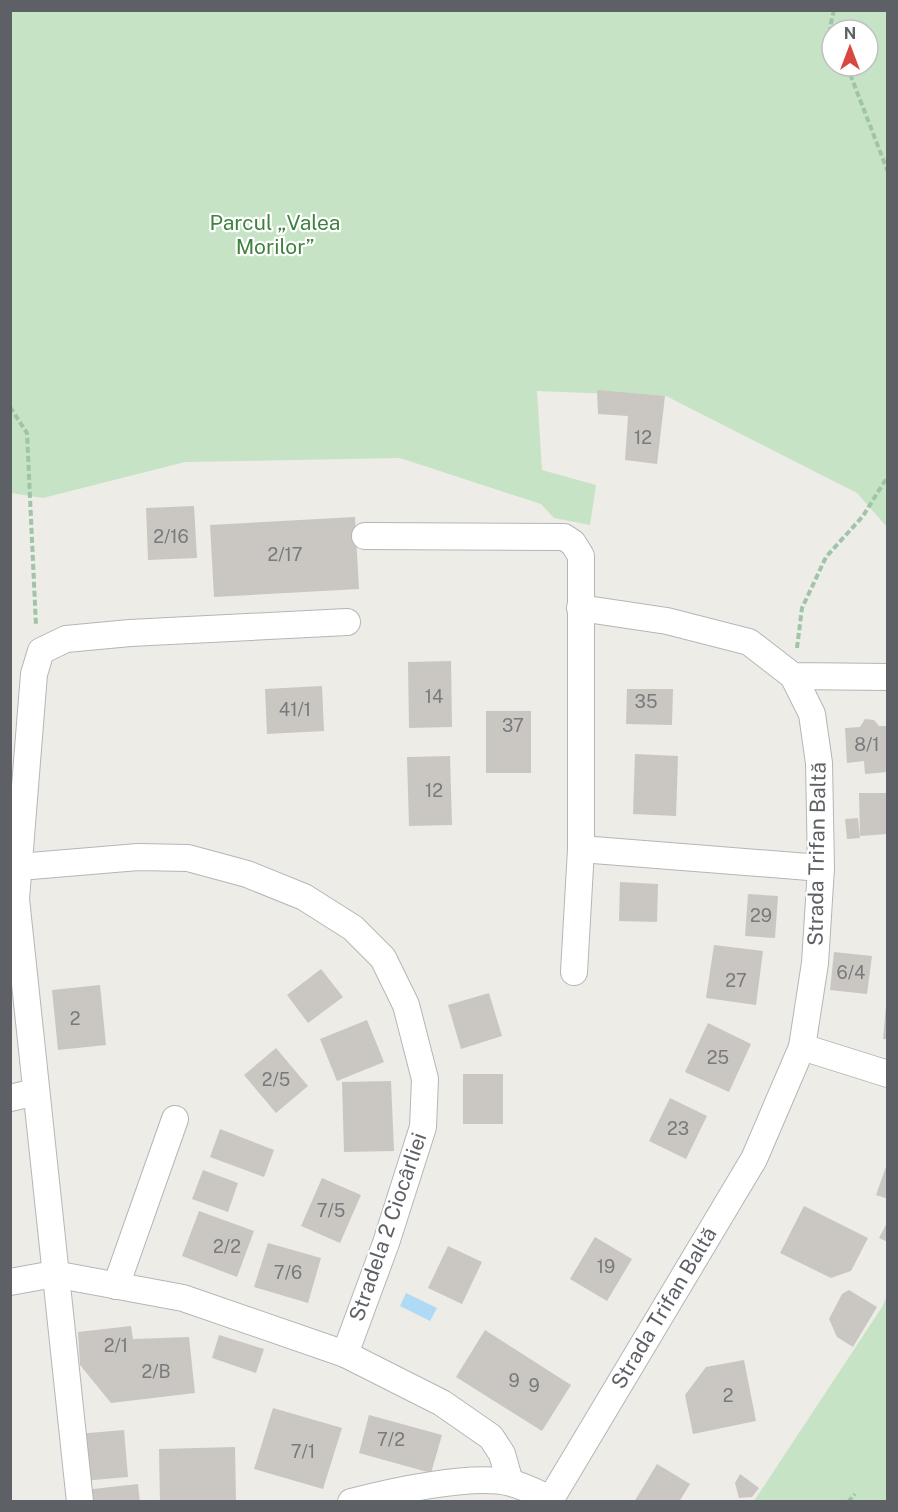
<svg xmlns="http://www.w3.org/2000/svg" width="898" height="1512" font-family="'Public Sans',sans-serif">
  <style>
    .green { fill: #c6e3c5; fill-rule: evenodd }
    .water { fill: #aedaf6 }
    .building { fill: #cac7c2 }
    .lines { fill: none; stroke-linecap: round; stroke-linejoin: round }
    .minor-casing { stroke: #b3b6b9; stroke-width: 28 }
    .path { stroke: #9fc4a8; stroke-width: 4; stroke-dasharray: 6 3; stroke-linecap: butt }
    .minor { stroke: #fff; stroke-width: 26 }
    .labels { text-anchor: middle; stroke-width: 4.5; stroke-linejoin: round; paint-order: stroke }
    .number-label { font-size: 18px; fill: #787a7c }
    .park-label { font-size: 21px; fill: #3f823f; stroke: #fff }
    .street-label { font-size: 21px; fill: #5d6165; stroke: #fff }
  </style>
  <rect width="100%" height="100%" fill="#eeece6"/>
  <g class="green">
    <path d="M11,11H887V527L857,493L666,396L537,391L542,470L596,485L590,525L554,518L541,504L400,458L185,462L43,498L11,493ZM832,30H868V66H832Z"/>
    <polygon points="887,1296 887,1501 754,1501 882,1307"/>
  </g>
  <polygon class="water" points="406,1293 437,1308 430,1321 400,1306"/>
  <g class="building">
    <polygon points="597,390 665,396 657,464 625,460 628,416 598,414"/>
    <polygon points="194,506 197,558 148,560 146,508"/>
    <polygon points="355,517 359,589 214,597 210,525"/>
    <polygon points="451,661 452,727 409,728 408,662"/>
    <polygon points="322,686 324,731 267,734 265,689"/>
    <polygon points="627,689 673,689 672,725 626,724"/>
    <rect x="486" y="711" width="45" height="62"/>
    <polygon points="865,719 874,720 879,726 888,726 888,772 865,774 864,761 847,763 845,728 860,727"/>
    <polygon points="635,754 678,756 676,816 633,814"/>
    <polygon points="450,756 452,825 409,826 407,757"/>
    <polygon points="859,793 888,793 888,834 860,836"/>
    <polygon points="858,818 860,838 847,839 845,819"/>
    <polygon points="620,882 658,884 657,922 619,921"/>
    <polygon points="748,894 778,896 775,938 745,936"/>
    <polygon points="714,945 763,951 756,1005 706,998"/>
    <polygon points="834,952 872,956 867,994 830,990"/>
    <polygon points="321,969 343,997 308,1023 287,995"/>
    <polygon points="100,985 106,1045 58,1050 52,990"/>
    <polygon points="489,993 502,1036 461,1049 448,1005"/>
    <polygon points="886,1006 888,1006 888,1039 883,1039"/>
    <polygon points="367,1020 384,1062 337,1081 320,1039"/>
    <polygon points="708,1023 751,1044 729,1092 685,1072"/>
    <polygon points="276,1048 308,1086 276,1113 244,1075"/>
    <rect x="463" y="1074" width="40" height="50"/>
    <polygon points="391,1081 394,1151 344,1152 342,1082"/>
    <polygon points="670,1098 707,1116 686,1159 649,1141"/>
    <polygon points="220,1129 274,1150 264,1177 210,1157"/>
    <polygon points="887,1164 888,1164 888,1199 876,1195"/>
    <polygon points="203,1170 238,1183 228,1212 192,1199"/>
    <polygon points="322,1178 361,1195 340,1243 301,1226"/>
    <polygon points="804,1206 868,1238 851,1271 831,1278 780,1253"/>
    <polygon points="199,1211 254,1231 237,1277 182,1256"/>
    <polygon points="888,1221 888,1242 879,1238"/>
    <polygon points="595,1237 632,1259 607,1301 570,1279"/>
    <polygon points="268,1243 321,1258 308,1303 254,1287"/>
    <polygon points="448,1246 482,1262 462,1304 428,1288"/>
    <polygon points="849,1290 877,1307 853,1347 837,1337 829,1319 842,1294"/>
    <polygon points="131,1326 133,1339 189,1337 195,1393 111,1403 80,1365 78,1332"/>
    <polygon points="485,1330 571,1385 542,1431 456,1377"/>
    <polygon points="219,1335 264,1349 256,1373 212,1358"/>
    <polygon points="744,1360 756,1421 693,1434 685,1395 706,1367"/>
    <polygon points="273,1408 342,1428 323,1489 254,1469"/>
    <polygon points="369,1415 442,1435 431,1473 359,1453"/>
    <polygon points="124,1430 128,1477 82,1481 77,1434"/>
    <polygon points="235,1447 236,1502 160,1502 159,1449"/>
    <polygon points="657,1464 690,1484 679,1502 634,1502"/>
    <polygon points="740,1474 759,1488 752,1497 739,1498 735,1483"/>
    <polygon points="138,1484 140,1502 85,1502 84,1490"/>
  </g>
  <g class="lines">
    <g class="minor-casing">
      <g id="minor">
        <polyline points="365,536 564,537 573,543 581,556 581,849 574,972"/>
        <polyline points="580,608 667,621 749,642 793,676 888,677"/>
        <polyline points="581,849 821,868"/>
        <polyline points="19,867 138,857 188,858 247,874 304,897 353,928 383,958 406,1005 425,1079 423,1127 386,1243 345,1354"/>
        <polyline points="802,1047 888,1074"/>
        <polyline points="10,1098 36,1092"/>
        <polyline points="10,1282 54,1274 183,1298 345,1354 442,1403 491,1437 502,1454 510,1482"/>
        <polyline points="116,1286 175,1119"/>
        <polyline points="80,1502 16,899 34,674 41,651 66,639 130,633 347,622"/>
        <path d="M351,1502C389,1492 474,1473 511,1483C524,1486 537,1493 550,1499"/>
        <polyline points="549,1502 754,1159 802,1047 815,963 821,868 819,763 812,714 793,676"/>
      </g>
    </g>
    <g class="path">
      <polyline points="832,42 830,27 834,10"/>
      <polyline points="847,66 888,172"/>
      <polyline points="10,407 27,433 36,626"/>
      <polyline points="797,648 802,608 826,557 863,516 888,476"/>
      <polyline points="848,1502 855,1494"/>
    </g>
    <use href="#minor" class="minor"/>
  </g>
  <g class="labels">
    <g class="number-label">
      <text x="643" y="444">12</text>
      <text x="171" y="543">2/16</text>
      <text x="285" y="561">2/17</text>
      <text x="434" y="703">14</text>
      <text x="646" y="708">35</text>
      <text x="295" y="716">41/1</text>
      <text x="513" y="732">37</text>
      <text x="867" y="751">8/1</text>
      <text x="434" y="797">12</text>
      <text x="761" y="922">29</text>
      <text x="851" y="979">6/4</text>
      <text x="736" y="987">27</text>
      <text x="75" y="1025">2</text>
      <text x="718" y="1064">25</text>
      <text x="276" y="1086">2/5</text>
      <text x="678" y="1135">23</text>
      <text x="331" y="1217">7/5</text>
      <text x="227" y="1253">2/2</text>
      <text x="606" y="1273">19</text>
      <text x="288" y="1279">7/6</text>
      <text x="116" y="1352">2/1</text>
      <text x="156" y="1378">2/B</text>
      <text x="514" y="1387">9</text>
      <text x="534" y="1392">9</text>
      <text x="728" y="1402">2</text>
      <text x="391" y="1446">7/2</text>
      <text x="303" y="1458">7/1</text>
    </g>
    <g class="park-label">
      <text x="275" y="230">Parcul „Valea<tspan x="275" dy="24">Morilor”</tspan></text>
    </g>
    <g class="street-label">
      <text transform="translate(817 854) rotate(-89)" y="7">Strada Trifan Baltă</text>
      <text transform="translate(388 1227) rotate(-71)" y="7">Stradela 2 Ciocârliei</text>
      <text transform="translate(664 1308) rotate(-59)" y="7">Strada Trifan Baltă</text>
    </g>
  </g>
  <rect width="898" height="1512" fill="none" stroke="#5d6165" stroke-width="24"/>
  <g transform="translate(850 48)"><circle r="28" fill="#ffffff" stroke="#bec0c1" stroke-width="1.5"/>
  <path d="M0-4.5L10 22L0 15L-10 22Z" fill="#d84842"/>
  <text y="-9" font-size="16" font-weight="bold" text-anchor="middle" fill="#5d6165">N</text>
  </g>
</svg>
